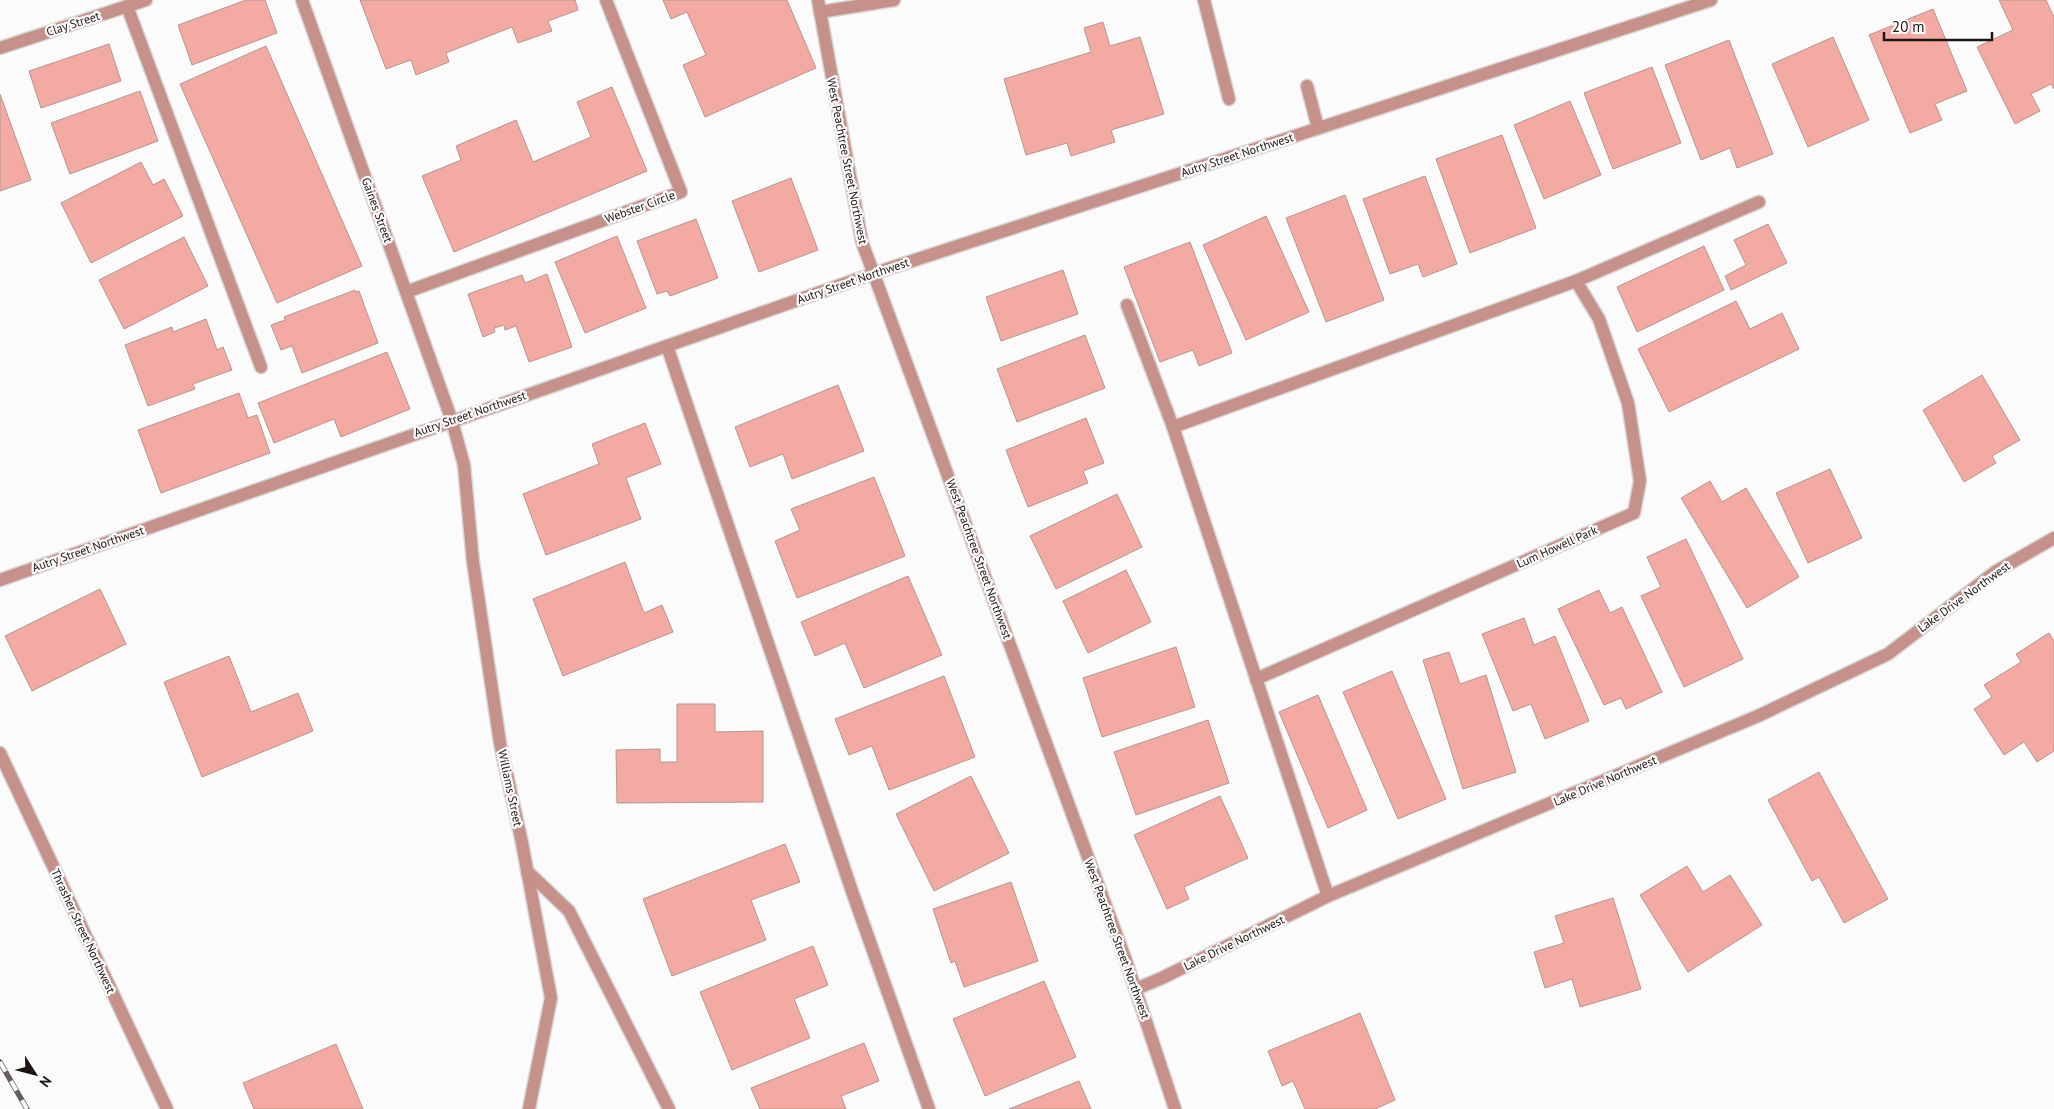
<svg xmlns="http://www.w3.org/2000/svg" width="2054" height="1109" font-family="'PT Sans',sans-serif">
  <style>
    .building { fill: #f2aaa2; stroke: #b59591 }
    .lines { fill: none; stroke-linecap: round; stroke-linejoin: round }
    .service-casing { stroke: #d8d6d5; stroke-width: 15 }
    .minor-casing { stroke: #d8d6d5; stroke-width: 15 }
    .tertiary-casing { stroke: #d8d6d5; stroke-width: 15 }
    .service { stroke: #c6918b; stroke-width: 12 }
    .minor { stroke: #c6918b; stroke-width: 12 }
    .tertiary { stroke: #c6918b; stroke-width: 12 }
    .rail-casing { stroke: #655e5b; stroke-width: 5.5 }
    .rail { stroke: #fbfbfb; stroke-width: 4; stroke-dasharray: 11; stroke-linecap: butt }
    .labels { text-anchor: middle; stroke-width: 4.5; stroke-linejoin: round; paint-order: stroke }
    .street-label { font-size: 12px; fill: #1e1410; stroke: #fbfbfb }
  </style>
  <rect width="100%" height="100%" fill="#fbfbfb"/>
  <g class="building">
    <polygon points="246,0 265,0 277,33 192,65 178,25"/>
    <polygon points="360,0 575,0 578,10 548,21 552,31 518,43 512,27 446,53 449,62 416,75 411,60 386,69"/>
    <polygon points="663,0 787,0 816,68 705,117 683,65 706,55 687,12 671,19"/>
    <polygon points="1999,0 2046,0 2054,17 2054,89 2051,84 2031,94 2040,111 2015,124 1977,47 2013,30"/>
    <polygon points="1933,9 1967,91 1935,104 1942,120 1910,133 1869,35"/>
    <polygon points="1103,22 1110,46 1140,37 1164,114 1111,130 1115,142 1071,156 1067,143 1026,155 1004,79 1091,52 1084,28"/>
    <polygon points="1833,37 1869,120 1808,147 1772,64"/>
    <polygon points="1729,40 1773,154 1737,168 1730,148 1701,160 1665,65"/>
    <polygon points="109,44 121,81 41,108 29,71"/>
    <polygon points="266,46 362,266 277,303 180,84"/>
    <polygon points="1652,67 1681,143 1613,169 1584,93"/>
    <polygon points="612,87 647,171 454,252 422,176 461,160 456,146 516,120 533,162 591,137 577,102"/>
    <polygon points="140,91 158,141 70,174 51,123"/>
    <polygon points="0,94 31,180 0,191"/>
    <polygon points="1570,101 1601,175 1544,199 1514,125"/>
    <polygon points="1502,135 1536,228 1470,253 1436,159"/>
    <polygon points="141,162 153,185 164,179 183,216 91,263 61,203"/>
    <polygon points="1425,176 1457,264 1423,277 1418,264 1390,274 1363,199"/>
    <polygon points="791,178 818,250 759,272 732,201"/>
    <polygon points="1345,195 1384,300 1326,322 1286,218"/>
    <polygon points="1266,216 1309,312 1246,340 1203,245"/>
    <polygon points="696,219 718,278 670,296 667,291 657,294 637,241"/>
    <polygon points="1768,224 1787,263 1731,290 1725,276 1746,265 1734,240"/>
    <polygon points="617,236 646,308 585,333 555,262"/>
    <polygon points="184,237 208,286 124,329 99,280"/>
    <polygon points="1190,242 1232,353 1199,366 1193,350 1160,362 1124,267"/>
    <polygon points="1704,246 1724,290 1637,332 1617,287"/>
    <polygon points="1063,270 1078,314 1001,341 986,297"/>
    <polygon points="547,274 572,347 529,362 516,326 505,330 504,325 494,328 495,332 483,337 468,294 522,275 525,283"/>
    <polygon points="355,290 356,292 359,291 378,343 302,373 292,346 281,350 271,325 285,320 284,317"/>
    <polygon points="1736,301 1750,329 1782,313 1799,349 1669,412 1638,349"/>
    <polygon points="206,319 217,350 223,347 232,370 193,384 195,389 148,406 125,345 172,327 173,332"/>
    <polygon points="1085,335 1105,388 1017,422 997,369"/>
    <polygon points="387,352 410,409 341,437 334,419 274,443 258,403"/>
    <polygon points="1982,375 2020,440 1992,456 1996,463 1964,482 1923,410"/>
    <polygon points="838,385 864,451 792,479 783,454 750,467 735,427"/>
    <polygon points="239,393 248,418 257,415 270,453 161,493 138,430"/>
    <polygon points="1086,418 1104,463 1083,471 1088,483 1028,507 1006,450"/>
    <polygon points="645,423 661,464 626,478 641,519 546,555 523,494 599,464 592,444"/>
    <polygon points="1830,469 1862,538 1808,563 1776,493"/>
    <polygon points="874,477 905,556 797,598 775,541 800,530 791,509"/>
    <polygon points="1710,481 1722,502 1746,488 1799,577 1747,608 1681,498"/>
    <polygon points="1117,494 1142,547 1056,589 1030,536"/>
    <polygon points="1686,539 1743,659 1684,687 1641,596 1661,587 1647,557"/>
    <polygon points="625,562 644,613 662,605 673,632 563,676 533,599"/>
    <polygon points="1126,570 1151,622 1088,653 1063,601"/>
    <polygon points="908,576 942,655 864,688 845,643 815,656 801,622"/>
    <polygon points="100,589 126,644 32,691 5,636"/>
    <polygon points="1599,590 1610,613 1622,607 1662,692 1626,709 1621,698 1604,705 1558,609"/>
    <polygon points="1524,618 1534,645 1555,636 1589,721 1545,739 1531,704 1513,711 1482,634"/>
    <polygon points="2049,633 2054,641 2054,751 2037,762 2024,742 2004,755 1974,709 1992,697 1984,685 2021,662 2016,654"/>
    <polygon points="1176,647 1195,707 1102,737 1083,678"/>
    <polygon points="1449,652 1460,684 1486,675 1516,772 1463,789 1423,660"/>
    <polygon points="229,656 251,712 298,693 313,731 202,777 164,682"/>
    <polygon points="1392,671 1446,799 1398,819 1343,692"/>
    <polygon points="944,676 975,757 889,790 872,746 849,755 835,719"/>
    <polygon points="1318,695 1367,810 1328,828 1279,712"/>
    <polygon points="677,704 715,704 715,732 763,731 763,802 617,803 616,750 660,749 660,762 677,762"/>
    <polygon points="1208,720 1229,783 1136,815 1114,752"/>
    <polygon points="1819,772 1888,899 1844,923 1819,877 1812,881 1768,800"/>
    <polygon points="971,776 1009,853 934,891 896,814"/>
    <polygon points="1220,796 1248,858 1184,887 1189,899 1167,909 1134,835"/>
    <polygon points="785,844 800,882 751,900 766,940 672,976 643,899"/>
    <polygon points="1687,866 1703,892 1730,875 1762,925 1688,972 1640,895"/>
    <polygon points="1011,882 1038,961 964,987 955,961 951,963 933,909"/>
    <polygon points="1613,898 1641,989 1580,1007 1572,979 1545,988 1534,952 1564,943 1555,916"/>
    <polygon points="813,946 828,985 794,999 810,1038 732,1070 700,992"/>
    <polygon points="1044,981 1076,1057 985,1096 953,1019"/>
    <polygon points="1360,1013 1395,1100 1375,1109 1305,1109 1293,1081 1282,1086 1268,1051"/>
    <polygon points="864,1043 879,1081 841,1096 846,1109 760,1109 751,1088"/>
    <polygon points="336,1044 363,1109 254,1109 243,1083"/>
    <polygon points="1079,1081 1091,1109 1009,1109"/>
  </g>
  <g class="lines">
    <g class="service-casing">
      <g id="service">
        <polyline points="1204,0 1229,99"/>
        <polyline points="820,12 894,0"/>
        <polyline points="1307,86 1318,128"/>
        <polyline points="667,346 853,894 929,1109"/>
        <polyline points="527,871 569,911 669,1109"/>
      </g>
    </g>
    <g class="minor-casing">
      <g id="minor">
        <polyline points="302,0 452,421 464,465 473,562 500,743 522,843 551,998 529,1109"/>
        <polyline points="127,6 261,367"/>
        <polyline points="0,48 146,0"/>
        <polyline points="406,292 681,192 606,0"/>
        <polyline points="1127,305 1173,427 1328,896"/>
        <polyline points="1173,427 1576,281 1759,202"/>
        <polyline points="0,580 872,274 1711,0"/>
        <polyline points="1256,679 1634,513 1640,481 1628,403 1599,319 1576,281"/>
        <polyline points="0,753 167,1109"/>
        <polyline points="1136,989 1162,978 1328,896 1758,716 1888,654 1995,572 2054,538"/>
      </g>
    </g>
    <g class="tertiary-casing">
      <polyline id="tertiary" points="818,0 862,242 1125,958 1175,1109"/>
    </g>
    <use href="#service" class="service"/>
    <use href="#minor" class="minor"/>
    <use href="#tertiary" class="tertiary"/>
    <g class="rail-casing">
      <polyline id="rail" points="0,1062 27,1109"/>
    </g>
    <use href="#rail" class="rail"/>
  </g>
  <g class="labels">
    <g class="street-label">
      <text transform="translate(73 24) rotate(-18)" y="4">Clay Street</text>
      <text transform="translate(1237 155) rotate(-18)" y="4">Autry Street Northwest</text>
      <text transform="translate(847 161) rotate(79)" y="4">West Peachtree Street Northwest</text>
      <text transform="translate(640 207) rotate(-20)" y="4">Webster Circle</text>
      <text transform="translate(377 210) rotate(70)" y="4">Gaines Street</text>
      <text transform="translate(853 281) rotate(-19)" y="4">Autry Street Northwest</text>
      <text transform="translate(470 414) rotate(-19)" y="4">Autry Street Northwest</text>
      <text transform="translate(1557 547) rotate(-24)" y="4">Lum Howell Park</text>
      <text transform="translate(88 549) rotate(-19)" y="4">Autry Street Northwest</text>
      <text transform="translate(979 559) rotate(70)" y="4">West Peachtree Street Northwest</text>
      <text transform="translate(1964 597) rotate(-36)" y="4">Lake Drive Northwest</text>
      <text transform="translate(1605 781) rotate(-23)" y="4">Lake Drive Northwest</text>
      <text transform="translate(510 788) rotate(78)" y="4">Williams Street</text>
      <text transform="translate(83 931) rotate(65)" y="4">Thrasher Street Northwest</text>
      <text transform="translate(1117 939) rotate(70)" y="4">West Peachtree Street Northwest</text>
      <text transform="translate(1234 943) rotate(-26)" y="4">Lake Drive Northwest</text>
    </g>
  </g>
  <g transform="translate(35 1074) rotate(126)" stroke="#fbfbfb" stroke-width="4" paint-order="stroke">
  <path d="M0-4L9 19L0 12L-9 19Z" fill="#1e1410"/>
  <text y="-8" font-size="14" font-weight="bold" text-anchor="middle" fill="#1e1410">N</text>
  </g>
  <path d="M1884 32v8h108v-8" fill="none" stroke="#1e1410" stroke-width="2.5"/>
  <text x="1892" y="32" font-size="15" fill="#1e1410" stroke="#fbfbfb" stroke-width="4" paint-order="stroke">20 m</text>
</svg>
